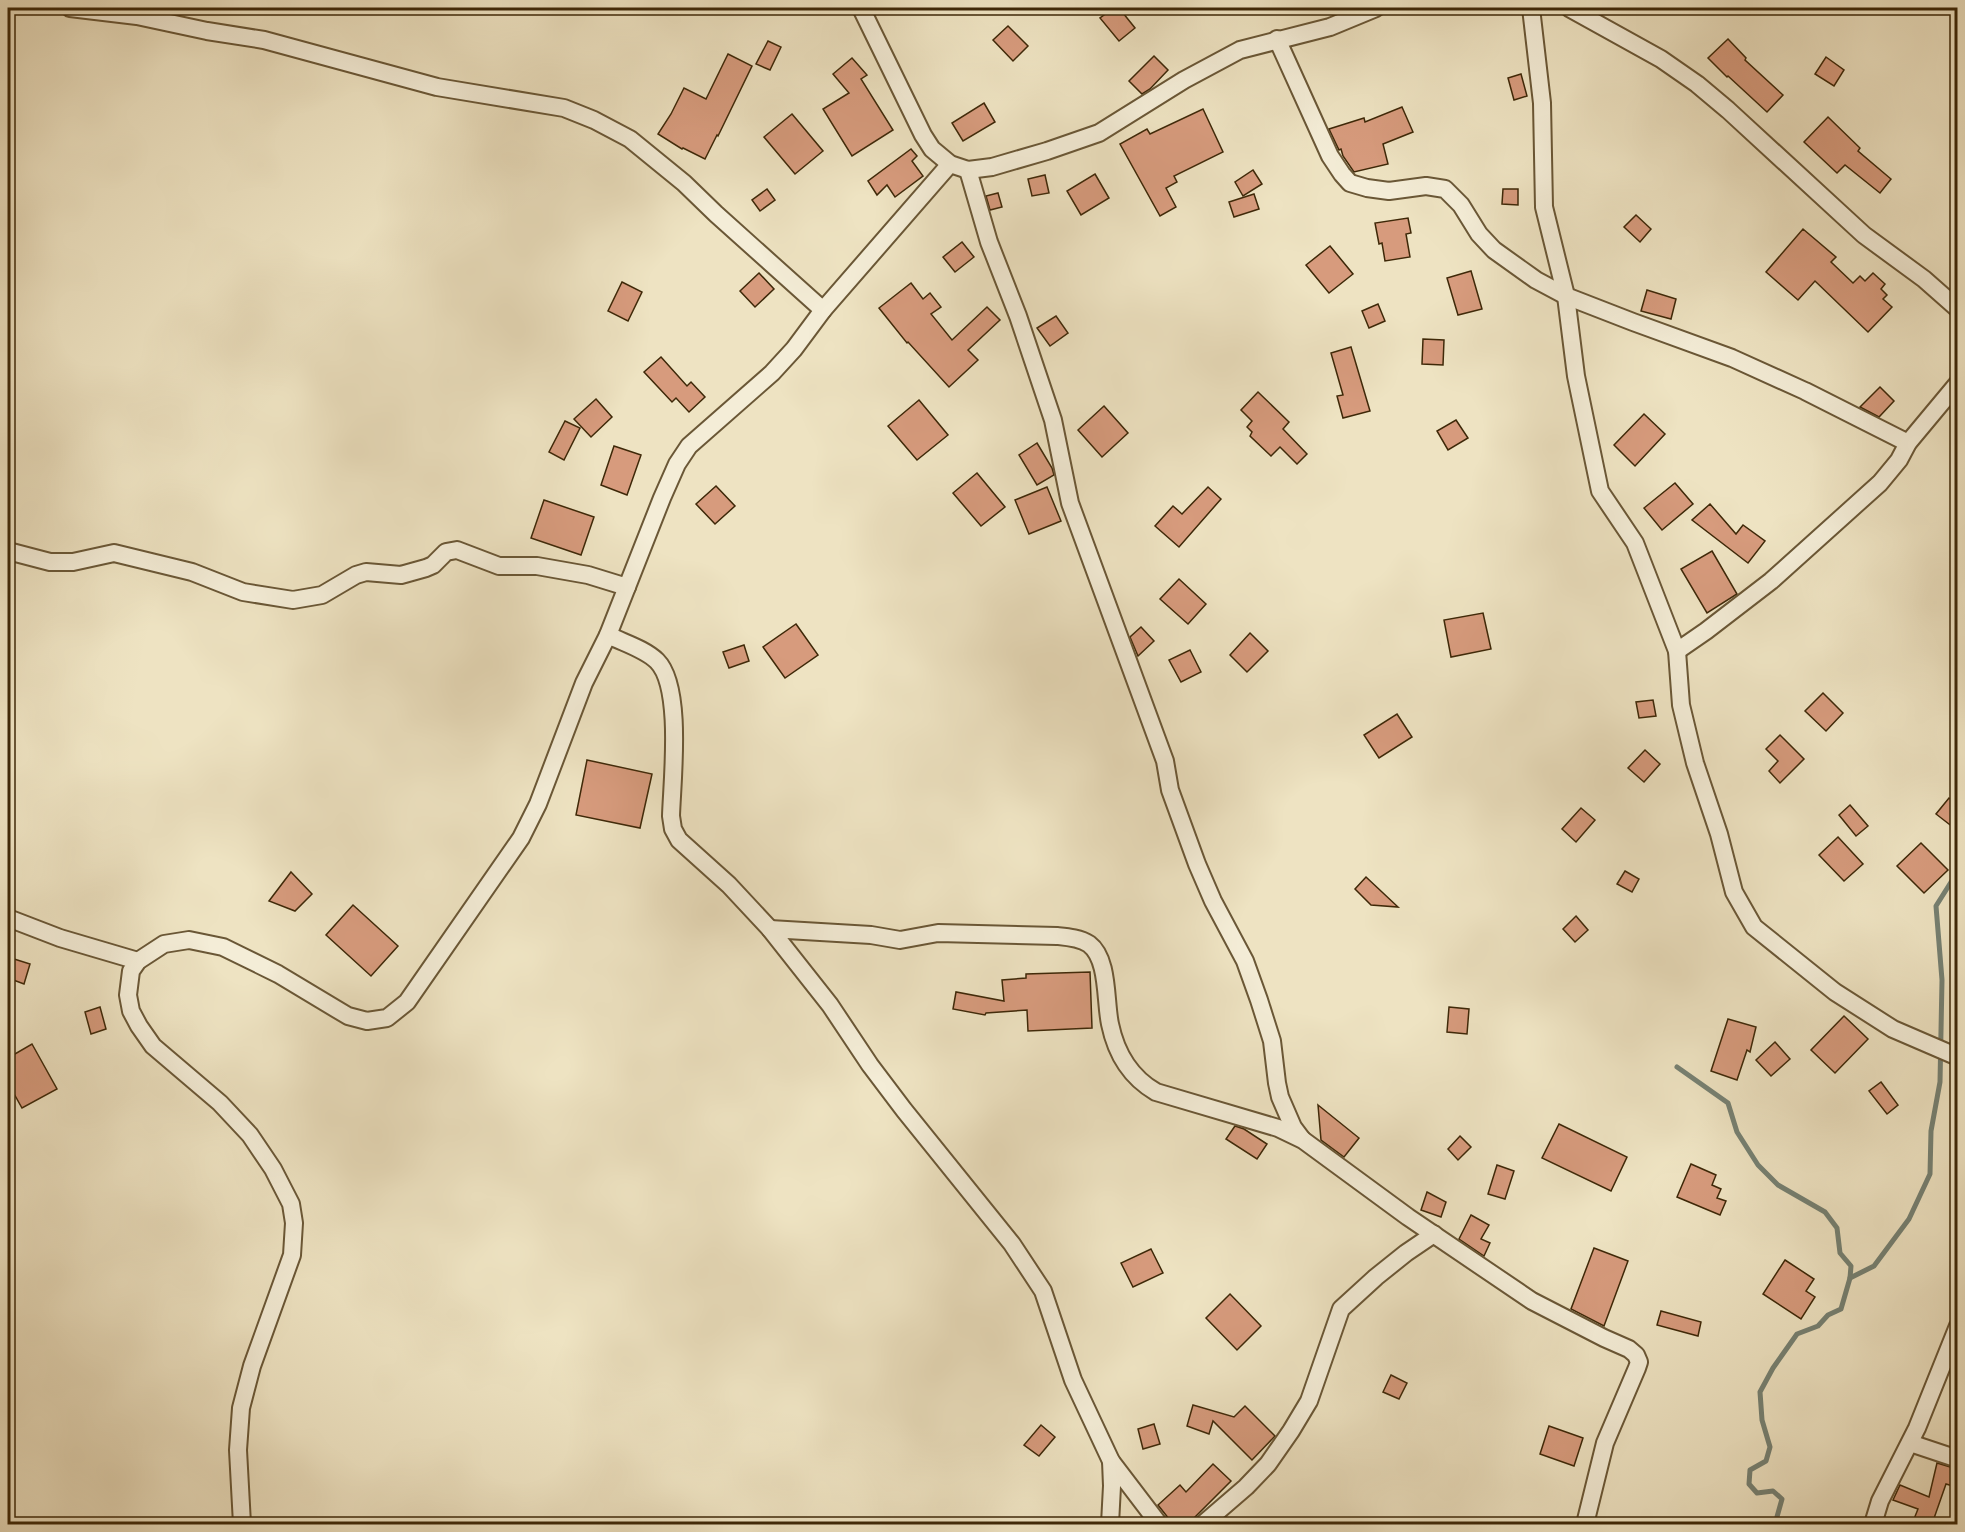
<svg xmlns="http://www.w3.org/2000/svg" width="1965" height="1532" font-family="'IM FELL DW Pica',serif">
  <style>
    .lines { fill: none; stroke-linecap: round; stroke-linejoin: round }
    .stream { stroke: #768173; stroke-width: 5 }
    .building { fill: #d79b7d; stroke: #3e2808; stroke-width: 1.5 }
    .minor-casing { stroke: #6a5736; stroke-width: 20 }
    .minor { stroke: #f4edd7; stroke-width: 16 }
  </style>
  <rect width="100%" height="100%" fill="#eee3c2"/>
  <filter id="stains"><feTurbulence type="fractalNoise" baseFrequency=".00333" numOctaves="4"/><feColorMatrix values="0 0 0 0 .2 0 0 0 0 .09 0 0 0 0 .02 0 0 0 .5 -.17"/></filter>
  <radialGradient id="worn" r=".72"><stop offset=".6" stop-color="#630" stop-opacity="0"/><stop offset="1" stop-color="#630" stop-opacity=".3"/></radialGradient>
  <g class="lines">
    <g class="stream">
      <polyline points="1677,1067 1728,1103 1737,1132 1758,1165 1778,1185 1825,1212 1837,1228 1840,1253 1851,1266 1850,1278 1841,1309 1828,1315 1818,1326 1797,1334 1773,1368 1760,1392 1762,1420 1770,1447 1766,1461 1750,1470 1749,1484 1757,1493 1773,1491 1782,1499 1775,1524"/>
      <polyline points="1850,1278 1874,1266 1909,1219 1930,1174 1931,1131 1940,1082 1942,980 1936,906 1958,871"/>
    </g>
  </g>
  <g class="building">
    <polygon points="1114,8 1119,8 1135,28 1119,41 1100,18"/>
    <polygon points="1008,26 1028,46 1013,61 993,40"/>
    <polygon points="1728,39 1746,58 1745,60 1783,95 1767,112 1728,76 1727,77 1708,58"/>
    <polygon points="768,41 781,47 770,70 756,64"/>
    <polygon points="728,54 752,66 718,136 717,135 705,159 683,148 682,149 658,134 671,114 684,88 706,99"/>
    <polygon points="1154,56 1168,70 1150,89 1142,94 1129,81"/>
    <polygon points="1826,57 1844,70 1834,86 1815,74"/>
    <polygon points="852,58 867,75 861,79 893,130 852,156 823,109 849,93 833,74"/>
    <polygon points="1521,74 1527,96 1514,100 1508,78"/>
    <polygon points="984,103 995,122 963,141 952,123"/>
    <polygon points="1402,107 1413,132 1383,144 1388,164 1354,172 1343,156 1341,149 1339,150 1329,129 1364,118 1365,122"/>
    <polygon points="1203,109 1223,152 1174,176 1177,182 1166,188 1176,207 1160,216 1120,144 1147,129 1150,134"/>
    <polygon points="792,114 823,151 795,174 764,137"/>
    <polygon points="1828,117 1860,148 1858,151 1891,179 1880,193 1845,165 1837,173 1804,142"/>
    <polygon points="911,149 917,156 912,161 923,176 895,197 887,185 877,195 868,181"/>
    <polygon points="1253,170 1262,184 1243,196 1235,182"/>
    <polygon points="1095,174 1109,198 1081,215 1067,191"/>
    <polygon points="1045,175 1049,193 1032,196 1028,179"/>
    <polygon points="767,189 775,200 760,211 752,200"/>
    <polygon points="1503,189 1518,189 1518,205 1502,204"/>
    <polygon points="998,193 1002,207 990,210 986,196"/>
    <polygon points="1254,194 1259,209 1234,217 1229,202"/>
    <polygon points="1636,215 1651,229 1640,242 1624,227"/>
    <polygon points="1408,218 1411,233 1406,234 1410,257 1385,261 1382,243 1379,244 1375,223"/>
    <polygon points="1803,229 1836,257 1831,262 1853,283 1860,276 1865,281 1873,273 1885,284 1881,289 1887,295 1883,299 1892,307 1868,332 1815,281 1798,300 1766,272"/>
    <polygon points="962,242 974,257 955,272 943,257"/>
    <polygon points="1330,246 1353,274 1329,293 1306,265"/>
    <polygon points="1471,271 1482,309 1458,315 1447,278"/>
    <polygon points="759,273 774,289 755,307 740,291"/>
    <polygon points="622,282 642,292 628,321 608,311"/>
    <polygon points="911,283 923,299 930,293 941,307 931,314 952,340 987,307 1000,320 968,350 978,360 949,387 908,342 907,343 879,308"/>
    <polygon points="1647,290 1676,299 1671,319 1641,311"/>
    <polygon points="1378,304 1385,321 1369,328 1362,311"/>
    <polygon points="1056,316 1068,333 1050,346 1037,328"/>
    <polygon points="1423,339 1444,340 1443,365 1422,364"/>
    <polygon points="1351,347 1370,411 1343,418 1337,396 1343,395 1331,353"/>
    <polygon points="661,357 687,386 691,382 705,397 689,412 676,398 672,402 644,372"/>
    <polygon points="1880,387 1894,401 1879,417 1860,407"/>
    <polygon points="1258,392 1289,422 1283,429 1307,454 1297,464 1280,447 1271,456 1250,436 1252,432 1247,427 1252,421 1241,410"/>
    <polygon points="596,399 612,417 591,437 574,419"/>
    <polygon points="919,400 948,435 917,460 888,426"/>
    <polygon points="1104,406 1128,433 1102,457 1078,430"/>
    <polygon points="1644,414 1665,434 1635,466 1614,445"/>
    <polygon points="1456,420 1468,438 1448,450 1437,431"/>
    <polygon points="565,421 580,428 564,460 549,452"/>
    <polygon points="1037,443 1052,468 1054,475 1037,485 1019,455"/>
    <polygon points="614,446 641,455 627,495 601,485"/>
    <polygon points="977,473 1005,507 981,526 953,493"/>
    <polygon points="1675,483 1693,504 1662,530 1644,508"/>
    <polygon points="716,486 735,506 715,524 696,504"/>
    <polygon points="1047,487 1061,521 1029,534 1015,500"/>
    <polygon points="1208,487 1221,499 1179,547 1155,526 1173,506 1182,514"/>
    <polygon points="544,500 594,517 581,555 531,538"/>
    <polygon points="1710,504 1736,534 1743,525 1765,541 1748,563 1692,520"/>
    <polygon points="1712,551 1737,594 1707,613 1681,569"/>
    <polygon points="1179,579 1206,604 1188,624 1160,599"/>
    <polygon points="1483,613 1491,649 1451,657 1444,620"/>
    <polygon points="796,624 818,655 785,678 763,647"/>
    <polygon points="1141,627 1154,641 1138,656 1130,637"/>
    <polygon points="1250,633 1268,651 1247,672 1230,655"/>
    <polygon points="744,645 749,661 729,668 723,652"/>
    <polygon points="1190,650 1201,672 1181,682 1169,660"/>
    <polygon points="1823,693 1843,713 1826,731 1805,711"/>
    <polygon points="1653,700 1656,716 1639,718 1636,702"/>
    <polygon points="1397,714 1412,737 1379,758 1364,735"/>
    <polygon points="1780,735 1804,759 1780,783 1769,771 1778,761 1766,749"/>
    <polygon points="1645,750 1660,764 1644,782 1628,768"/>
    <polygon points="587,760 652,774 640,828 576,815"/>
    <polygon points="1949,798 1958,805 1958,831 1936,814"/>
    <polygon points="1850,805 1868,826 1856,836 1839,815"/>
    <polygon points="1581,808 1595,820 1576,842 1562,829"/>
    <polygon points="1838,837 1863,864 1844,881 1819,855"/>
    <polygon points="1921,843 1948,870 1924,893 1897,866"/>
    <polygon points="1625,871 1639,879 1632,892 1617,884"/>
    <polygon points="291,872 312,894 295,911 269,901"/>
    <polygon points="1366,877 1398,907 1371,905 1355,889"/>
    <polygon points="353,905 398,946 371,976 326,935"/>
    <polygon points="1576,916 1588,930 1575,942 1563,929"/>
    <polygon points="11,958 30,964 24,984 8,978 8,967"/>
    <polygon points="1090,972 1092,1028 1028,1031 1027,1010 986,1013 985,1015 953,1009 956,992 1004,1001 1002,980 1026,978 1026,974"/>
    <polygon points="100,1007 106,1029 91,1034 85,1012"/>
    <polygon points="1449,1007 1469,1009 1467,1034 1447,1032"/>
    <polygon points="1844,1016 1868,1039 1835,1073 1811,1050"/>
    <polygon points="1728,1019 1756,1027 1750,1052 1747,1050 1737,1080 1711,1071"/>
    <polygon points="1775,1042 1790,1059 1771,1076 1756,1060"/>
    <polygon points="32,1044 57,1089 22,1108 8,1083 8,1058"/>
    <polygon points="1881,1082 1898,1105 1887,1114 1869,1091"/>
    <polygon points="1318,1105 1359,1138 1344,1157 1321,1140"/>
    <polygon points="1559,1124 1627,1157 1611,1191 1542,1158"/>
    <polygon points="1235,1126 1244,1129 1267,1144 1257,1159 1226,1139"/>
    <polygon points="1460,1136 1471,1147 1458,1160 1448,1149"/>
    <polygon points="1691,1164 1716,1175 1712,1185 1721,1189 1717,1198 1726,1201 1720,1215 1677,1197"/>
    <polygon points="1497,1165 1514,1171 1505,1199 1488,1194"/>
    <polygon points="1427,1192 1446,1202 1441,1217 1421,1210"/>
    <polygon points="1471,1215 1489,1225 1481,1239 1490,1243 1484,1256 1459,1239"/>
    <polygon points="1594,1248 1628,1261 1604,1326 1571,1309"/>
    <polygon points="1151,1249 1163,1273 1133,1287 1121,1263"/>
    <polygon points="1785,1260 1814,1279 1806,1291 1815,1297 1801,1319 1763,1294"/>
    <polygon points="1230,1294 1261,1326 1237,1350 1206,1318"/>
    <polygon points="1661,1311 1701,1322 1698,1336 1657,1325"/>
    <polygon points="1391,1375 1407,1383 1399,1399 1383,1392"/>
    <polygon points="1193,1405 1234,1417 1245,1406 1275,1436 1252,1460 1213,1421 1209,1434 1187,1426"/>
    <polygon points="1154,1424 1160,1444 1143,1449 1138,1429"/>
    <polygon points="1041,1425 1055,1437 1039,1456 1024,1445"/>
    <polygon points="1549,1426 1583,1438 1574,1466 1540,1454"/>
    <polygon points="1937,1463 1957,1469 1953,1486 1946,1484 1932,1524 1928,1524 1914,1519 1918,1509 1893,1500 1900,1485 1929,1497"/>
    <polygon points="1213,1464 1231,1481 1188,1524 1173,1524 1158,1505 1180,1485 1186,1492"/>
  </g>
  <g class="lines">
    <g class="minor-casing">
      <g id="minor">
        <polyline points="70,8 137,16 207,31 264,40 437,87 564,108 594,120 630,139 684,183 716,214 823,310"/>
        <polyline points="861,8 923,135 932,149 950,164 968,170 992,167 1047,151 1099,133 1184,80 1240,50 1330,27 1376,8"/>
        <polyline points="1531,8 1542,103 1544,207 1566,296 1576,376 1600,491 1635,543 1677,651 1681,705 1695,763 1719,834 1734,892 1754,927 1835,992 1893,1029 1958,1057"/>
        <polyline points="1569,8 1661,59 1697,84 1728,110 1864,235 1924,279 1958,309"/>
        <polyline points="1277,39 1330,156 1342,174 1350,183 1367,188 1389,191 1426,186 1445,189 1461,205 1479,234 1494,250 1536,280 1566,296 1633,322 1732,358 1805,391 1908,443"/>
        <polyline points="968,170 989,242 1018,316 1053,420 1070,503 1165,761 1170,790 1197,864 1213,901 1245,961 1259,1000 1272,1041 1277,1083 1280,1097 1293,1127 1302,1139"/>
        <polyline points="8,551 50,562 73,562 114,553 192,572 243,592 293,600 322,595 356,575 366,572 401,575 426,568 433,565 446,552 457,550 499,566 537,566 588,575 627,587"/>
        <path d="M608,635C624,643 645,649 657,661C683,687 672,781 671,816L673,829L679,840L729,885L770,929L830,1005L870,1065L904,1110L1012,1244L1043,1291L1073,1380L1111,1461L1159,1524"/>
        <polyline points="1677,651 1706,631 1771,581 1880,483 1899,460 1908,443 1958,383"/>
        <polyline points="8,918 60,938 138,961"/>
        <path d="M770,929L871,935L900,940L938,933L1057,936C1067,937 1080,938 1089,944C1109,959 1105,1001 1110,1024C1116,1053 1130,1077 1156,1092L1278,1128L1303,1140L1408,1217L1532,1301L1604,1338L1629,1349L1636,1355L1639,1362L1637,1368L1605,1443L1585,1524"/>
        <polyline points="1910,1443 1958,1459"/>
        <polyline points="242,1524 238,1450 241,1408 252,1366 292,1255 294,1223 291,1204 273,1169 250,1135 220,1103 153,1046 139,1026 131,1011 128,995 131,971 138,961 164,944 189,940 223,947 278,974 348,1016 367,1021 387,1018 407,1002 521,838 538,804 584,683 608,635 662,498 677,464 689,446 772,373 794,349 823,310 950,164"/>
        <polyline points="1110,1524 1112,1486 1111,1461"/>
        <polyline points="1203,1524 1246,1487 1268,1464 1291,1431 1309,1401 1341,1309 1376,1277 1406,1253 1434,1234"/>
        <polyline points="1873,1524 1880,1501 1917,1428 1958,1326"/>
      </g>
    </g>
    <use href="#minor" class="minor"/>
  </g>
  <rect width="1965" height="1532" fill="none" stroke="#eee3c2" stroke-width="30"/>
  <rect x="9" y="9" width="1947" height="1514" fill="none" stroke="#3e2808" stroke-width="3"/>
  <rect x="15" y="15" width="1935" height="1502" fill="none" stroke="#3e2808" stroke-width="1.5"/>
  <rect width="100%" height="100%" filter="url(#stains)"/>
  <rect width="100%" height="100%" fill="url(#worn)"/>
</svg>
